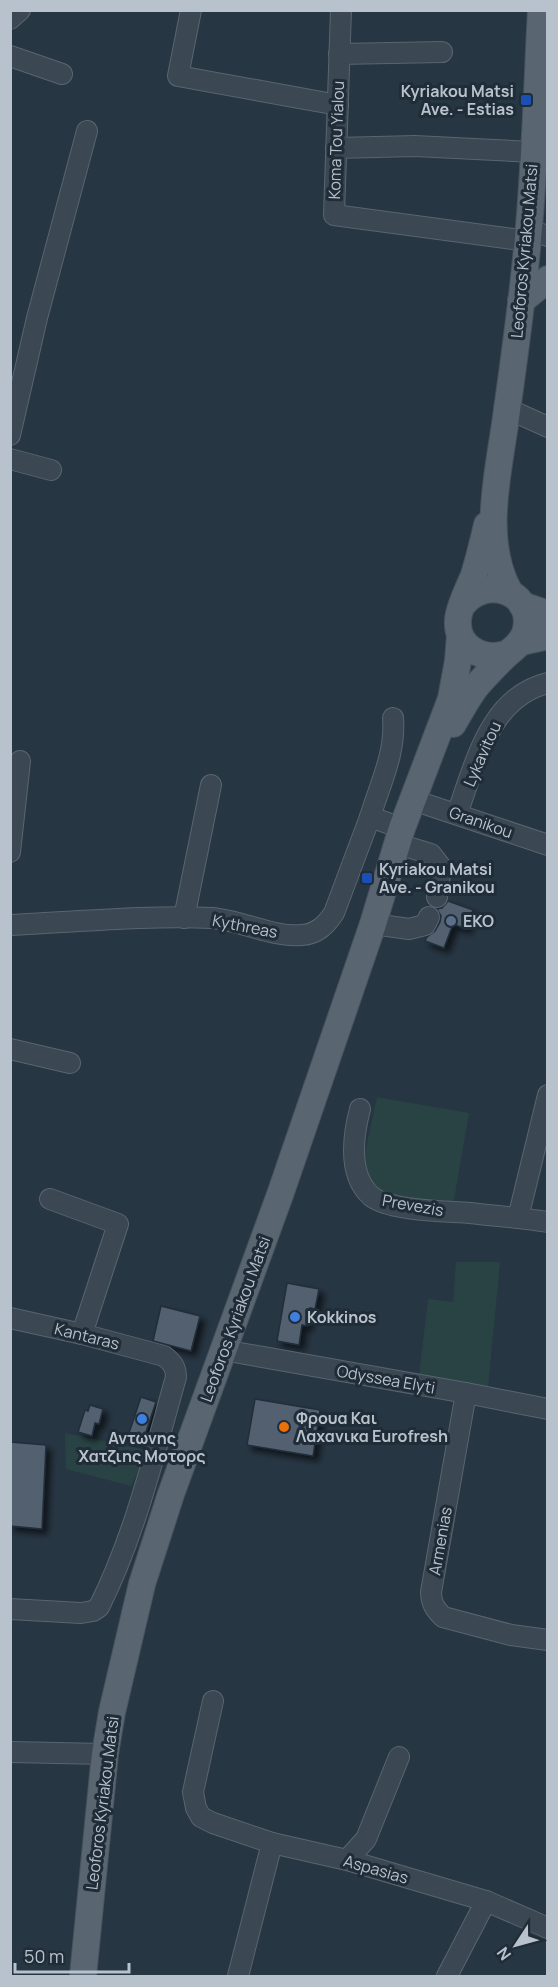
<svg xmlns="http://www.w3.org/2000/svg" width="558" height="1987" font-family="Manrope,sans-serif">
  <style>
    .green { fill: #294344 }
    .building { fill: #526170; stroke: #222e3a; stroke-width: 1.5; filter: url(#shadow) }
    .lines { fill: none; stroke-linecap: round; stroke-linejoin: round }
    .minor-casing { stroke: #596570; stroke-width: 22 }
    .major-casing { stroke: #48535f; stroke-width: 28 }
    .minor { stroke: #3b4752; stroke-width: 20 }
    .major { stroke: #596672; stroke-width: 26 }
    .transit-dot { fill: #1a4fb4; stroke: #202c38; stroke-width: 2 }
    .service-dot { fill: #5c6f8a; stroke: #202c38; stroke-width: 2 }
    .shop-dot { fill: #3f7fe0; stroke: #202c38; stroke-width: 2 }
    .food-dot { fill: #e8710a; stroke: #202c38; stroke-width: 2 }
    .labels { text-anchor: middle; stroke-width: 6; stroke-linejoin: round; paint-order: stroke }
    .poi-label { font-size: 16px; font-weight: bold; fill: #b8c2cc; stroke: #202c38; text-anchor: start }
    .street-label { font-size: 16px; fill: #b8c2cc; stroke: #202c38 }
  </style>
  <defs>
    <filter id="shadow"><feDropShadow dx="5" dy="5" stdDeviation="3" flood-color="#0009"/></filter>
  </defs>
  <rect width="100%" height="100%" fill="#273643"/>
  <g class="green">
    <polygon points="377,1097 469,1113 452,1211 379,1195 369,1178 364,1157"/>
    <polygon points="456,1262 500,1262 488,1388 419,1376 428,1299 453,1302"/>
    <polygon points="65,1433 147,1450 131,1486 66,1469"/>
  </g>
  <g class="building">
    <polygon points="448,901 473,910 466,929 453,924 444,948 425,941 427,937 435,931 440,922 441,916 437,909 442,908"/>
    <polygon points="287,1283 319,1289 315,1309 310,1308 307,1326 302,1325 299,1345 277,1341"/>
    <polygon points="161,1306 200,1316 191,1351 153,1341"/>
    <polygon points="141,1397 156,1402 143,1441 128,1436"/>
    <polygon points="255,1399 320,1410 313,1456 247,1445"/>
    <polygon points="90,1405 103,1409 99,1424 95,1423 92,1436 78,1432 85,1410 88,1411"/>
    <polygon points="10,1442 46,1445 42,1529 10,1526"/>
  </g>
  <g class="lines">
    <g class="minor-casing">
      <g id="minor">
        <polyline points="191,10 178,76 338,105"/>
        <polyline points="341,10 334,215 528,241"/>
        <polyline points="10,19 20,10"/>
        <polyline points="339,54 442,52"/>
        <polyline points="10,56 62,74"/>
        <polyline points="336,148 415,146 533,152"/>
        <polyline points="529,230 548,236"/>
        <polyline points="508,409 548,427"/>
        <polyline points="10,435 37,318 87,131"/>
        <polyline points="10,459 51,470"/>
        <polyline points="413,800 548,845"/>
        <path d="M457,814C475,765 489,697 548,683"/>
        <path d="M370,817C380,784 396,753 393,718"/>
        <polyline points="398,844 431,854 441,867 437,897"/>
        <polyline points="10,852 20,761"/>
        <polyline points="184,918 211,785"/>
        <polyline points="373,924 409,929 425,925 429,917"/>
        <path d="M10,925C77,922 145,915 212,918C240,920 274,938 302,935C317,934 326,925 334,913L370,817L402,828"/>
        <polyline points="10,1049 70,1063"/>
        <path d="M360,1109C353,1136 348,1175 371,1196C389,1211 446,1211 470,1213C496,1216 522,1218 548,1222"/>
        <polyline points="50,1199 118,1224 82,1334"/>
        <polyline points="518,1218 548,1095"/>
        <path d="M10,1318L82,1334L164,1356C172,1362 176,1367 176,1377C154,1455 135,1535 99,1607L93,1611L81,1613L10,1609"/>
        <polyline points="223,1350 466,1393 548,1409"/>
        <path d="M466,1393L431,1592C431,1603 435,1609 443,1617L511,1635L548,1640"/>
        <polyline points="213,1701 193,1792 196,1808 201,1817 213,1823 272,1843 347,1860 486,1901 548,1928"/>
        <polyline points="10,1752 105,1754"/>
        <polyline points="347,1860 366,1839 399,1757"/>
        <polyline points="238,1976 272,1843"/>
        <polyline points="447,1976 486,1901"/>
      </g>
    </g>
    <g class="major-casing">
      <g id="major">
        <polyline points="521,301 548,279"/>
        <path d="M487,525C483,542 479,559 474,575C469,588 459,606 458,620C456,647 482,661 506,654"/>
        <path d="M510,593C479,538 500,468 507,410C515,353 523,295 528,238C535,163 537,86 541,10"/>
        <polyline points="522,605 548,614"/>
        <polyline points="521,642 548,636"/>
        <path d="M453,724C460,712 467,699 475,688C484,677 494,667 504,657C512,649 521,645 525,633C537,594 489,574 464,603"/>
        <polyline points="83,1976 105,1754 112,1712 142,1584 171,1494 281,1192 373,924 402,828 451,699 458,661 460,636"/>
      </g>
    </g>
    <use href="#minor" class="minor"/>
    <use href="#major" class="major"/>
  </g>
  <g class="transit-dot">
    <rect x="520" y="94" width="12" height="12" rx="3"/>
    <rect x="361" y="872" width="12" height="12" rx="3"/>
  </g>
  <circle class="service-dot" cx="451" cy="921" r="6"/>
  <g class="shop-dot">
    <circle cx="295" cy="1317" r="6"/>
    <circle cx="142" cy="1419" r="6"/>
  </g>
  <circle class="food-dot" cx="284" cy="1427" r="6"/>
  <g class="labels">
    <g class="poi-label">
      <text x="514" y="97" text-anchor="end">Kyriakou Matsi<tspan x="514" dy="18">Ave. - Estias</tspan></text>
      <text x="379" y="875">Kyriakou Matsi<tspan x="379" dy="18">Ave. - Granikou</tspan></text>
      <text x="463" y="927">EKO</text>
      <text x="307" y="1323">Kokkinos</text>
      <text x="296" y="1424">Φρουα Και<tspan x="296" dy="18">Λαχανικα Eurofresh</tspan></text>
      <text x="142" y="1444" text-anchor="middle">Αντωνης<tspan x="142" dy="18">Χατζιης Μοτορς</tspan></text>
    </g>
    <g class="street-label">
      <text transform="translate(336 140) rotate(-88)" y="6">Koma Tou Yialou</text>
      <text transform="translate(524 251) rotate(-85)" y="6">Leoforos Kyriakou Matsi</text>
      <text transform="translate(482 754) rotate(-66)" y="6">Lykavitou</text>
      <text transform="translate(481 822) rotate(19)" y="6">Granikou</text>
      <text transform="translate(245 926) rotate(11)" y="6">Kythreas</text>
      <text transform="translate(413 1205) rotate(10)" y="6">Prevezis</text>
      <text transform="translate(235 1319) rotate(-70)" y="6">Leoforos Kyriakou Matsi</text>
      <text transform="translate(87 1336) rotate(14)" y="6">Kantaras</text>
      <text transform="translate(386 1379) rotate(10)" y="6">Odyssea Elyti</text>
      <text transform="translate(440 1541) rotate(-80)" y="6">Armenias</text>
      <text transform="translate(102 1803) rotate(-83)" y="6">Leoforos Kyriakou Matsi</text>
      <text transform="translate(376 1869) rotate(16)" y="6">Aspasias</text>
    </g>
  </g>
  <rect width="558" height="1987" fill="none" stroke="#b8c2cc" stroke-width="24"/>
  <g transform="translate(516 1945) rotate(234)" stroke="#202c38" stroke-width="4.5" paint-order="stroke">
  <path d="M0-4.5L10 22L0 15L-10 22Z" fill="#b8c2cc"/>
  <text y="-9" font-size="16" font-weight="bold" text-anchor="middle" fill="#b8c2cc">N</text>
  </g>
  <path d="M15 1963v9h114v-9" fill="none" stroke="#b8c2cc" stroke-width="3"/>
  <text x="24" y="1963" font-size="18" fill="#b8c2cc" stroke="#202c38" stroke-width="4.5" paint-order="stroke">50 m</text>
</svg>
